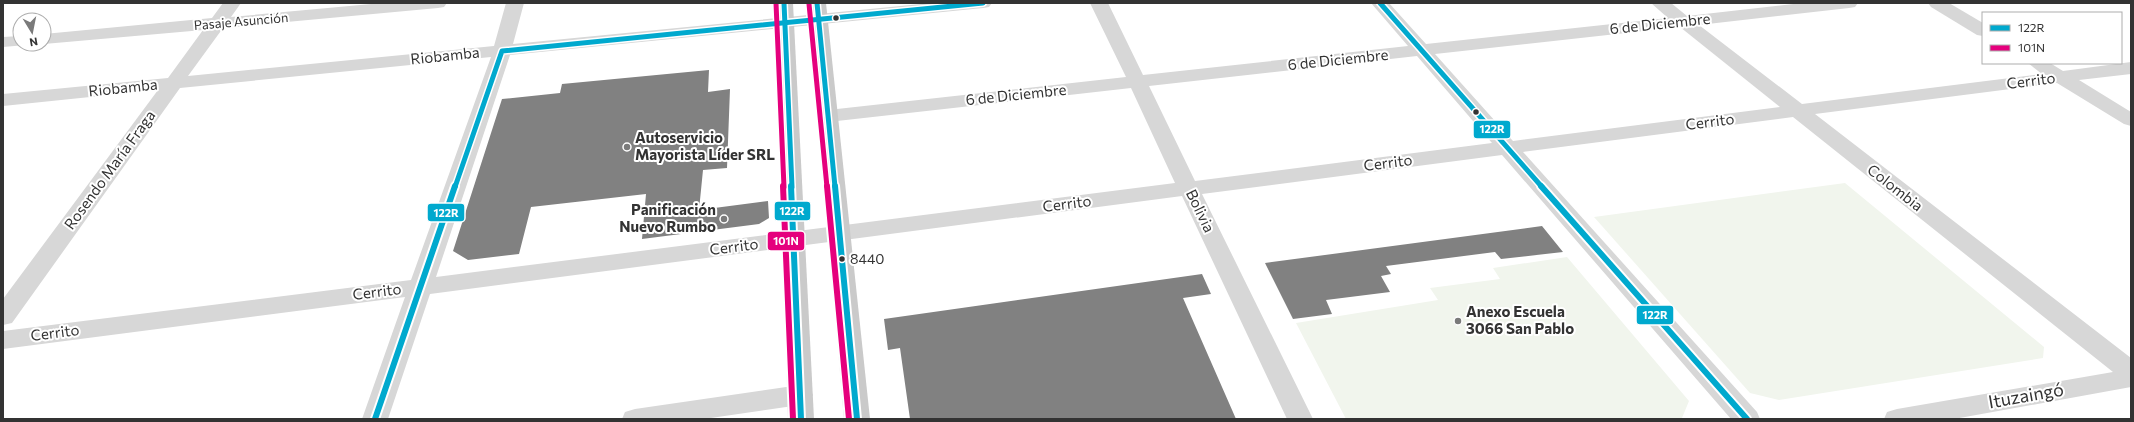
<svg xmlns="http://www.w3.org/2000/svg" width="2134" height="422" font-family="Commissioner,sans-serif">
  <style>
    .green { fill: #f1f5ed }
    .building { fill: #818181 }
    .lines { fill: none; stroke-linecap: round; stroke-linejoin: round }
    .minor { fill: #d7d7d7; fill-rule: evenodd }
    .major { fill: #cacaca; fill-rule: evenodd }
    .bus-1-far1-casing { stroke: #fff; stroke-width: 8 }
    .bus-1-casing { stroke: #fff; stroke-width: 10 }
    .bus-2-far1-casing { stroke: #fff; stroke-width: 8 }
    .bus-2-casing { stroke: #fff; stroke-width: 10 }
    .bus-1-far1 { stroke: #00a9ce; stroke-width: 5 }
    .bus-1 { stroke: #00a9ce; stroke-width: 6 }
    .bus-2-far1 { stroke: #e5007d; stroke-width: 5 }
    .bus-2 { stroke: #e5007d; stroke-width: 6 }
    .bus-dot { fill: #333; stroke: #fff; stroke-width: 1.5 }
    .poi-dot { fill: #7a7a7a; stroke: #fff; stroke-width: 1.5 }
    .labels { text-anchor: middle; stroke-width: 4; stroke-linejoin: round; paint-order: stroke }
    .far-street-label { font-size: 13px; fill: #333; stroke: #fff }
    .bus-label { font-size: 14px; fill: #333; stroke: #fff; text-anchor: start }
    .street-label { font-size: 15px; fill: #333; stroke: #fff }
    .poi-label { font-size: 15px; font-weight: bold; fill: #333; stroke: #fff; text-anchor: start }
    .near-street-label { font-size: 18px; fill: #333; stroke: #fff }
    .line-badge { stroke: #fff; stroke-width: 1.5 }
    .badge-label { font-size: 11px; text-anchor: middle; font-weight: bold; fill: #fff }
  </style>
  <rect width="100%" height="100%" fill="#fff"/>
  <g class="green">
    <polygon points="1845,183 2044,347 2043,358 1779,400 1750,393 1594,217"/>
    <polygon points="1567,257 1689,401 1682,418 1346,419 1296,323 1438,300 1430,288 1500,279 1493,268"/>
  </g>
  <g class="building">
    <polygon points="709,70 708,92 730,89 727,168 703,170 699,210 768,201 769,218 759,224 642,239 646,194 531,207 519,254 468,260 453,251 502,99 560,93 562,84"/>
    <polygon points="1542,226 1563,252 1501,259 1495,252 1386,266 1391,274 1381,276 1390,292 1326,300 1332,314 1293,319 1265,263"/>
    <polygon points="1202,274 1211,294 1183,298 1236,419 910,419 900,348 888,350 884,319"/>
  </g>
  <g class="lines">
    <g class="minor">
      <path d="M223,3H241L231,17L382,3H447L444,7L438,8L223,28L188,76L494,46L506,3H524L513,44L931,3H992L989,7L983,8L510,55L436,277L1175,183L1131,88L828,122L821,120L818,116L821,112L828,110L1126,77L1090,3H1108L1143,75L1408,46L1371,3H1389L1426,44L1668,18L1651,3H1671L1687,16L1802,3H1858L1855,7L1849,8L1699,25L1802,104L2042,74L2028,63H2050L2063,71L2131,62V74L2079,80L2131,112V126L2124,124L2057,83L1815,114L2131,358V387L1954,419H1884L1887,412L1897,409L2113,372L1793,117L1523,152L1757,412L1760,419H1731L1502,155L1202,194L1313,419H1287L1182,196L430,294L388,419H362L405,297L3,349V331L411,280L491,57L180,88L12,323L3,325V299L158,90L3,106V94L168,78L203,30L44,44V34L212,18ZM1680,27L1780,107L1513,141L1435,54ZM1417,56L1492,143L1195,181L1149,86Z"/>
      <polygon points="1928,3 1949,3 1983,23 1983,36 1977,35 1931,7"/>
      <polygon points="20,36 20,44 26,45 3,47 3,37"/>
      <polygon points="800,385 809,388 813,395 809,402 800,405 704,419 622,419 625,412 635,409"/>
    </g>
    <g class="major">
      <polygon points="775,3 793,3 814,419 788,419"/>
      <polygon points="808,3 826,3 870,419 844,419"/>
    </g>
    <g class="bus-1-far1-casing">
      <g id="bus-1-far1">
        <polyline points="784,3 792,187"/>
        <polyline points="817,3 835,187"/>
        <polyline points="1380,3 1542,187"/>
        <polyline points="455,187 502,51 983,3"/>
      </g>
    </g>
    <g class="bus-1-casing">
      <g id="bus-1">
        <polyline points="791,186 801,419"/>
        <polyline points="835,186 857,419"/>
        <polyline points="1541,186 1747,419"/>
        <polyline points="375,419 455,186"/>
      </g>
    </g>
    <g class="bus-2-far1-casing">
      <g id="bus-2-far1">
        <polyline points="776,3 784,187"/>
        <polyline points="809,4 827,187"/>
      </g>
    </g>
    <g class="bus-2-casing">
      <g id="bus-2">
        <polyline points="783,186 793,419"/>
        <polyline points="827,186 849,419"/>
      </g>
    </g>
    <use href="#bus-1-far1" class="bus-1-far1"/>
    <use href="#bus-1" class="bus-1"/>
    <use href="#bus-2-far1" class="bus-2-far1"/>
    <use href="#bus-2" class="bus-2"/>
  </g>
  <g class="bus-dot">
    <circle cx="836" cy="18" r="3.5"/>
    <circle cx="1476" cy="112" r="3.5"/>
    <circle cx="842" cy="259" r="3.5"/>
  </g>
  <g class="poi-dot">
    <circle cx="627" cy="147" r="4"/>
    <circle cx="724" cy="219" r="4"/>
    <circle cx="1458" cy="321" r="4"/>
  </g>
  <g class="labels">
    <g class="far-street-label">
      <text transform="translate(241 21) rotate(-5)" y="5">Pasaje Asunción</text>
    </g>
    <g class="bus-label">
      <text x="850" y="264">8440</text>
    </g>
    <g class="street-label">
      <text transform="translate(1660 24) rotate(-6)" y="5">6 de Diciembre</text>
      <text transform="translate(445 56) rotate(-6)" y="5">Riobamba</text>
      <text transform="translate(1338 60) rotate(-6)" y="5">6 de Diciembre</text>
      <text transform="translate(2031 81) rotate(-7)" y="5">Cerrito</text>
      <text transform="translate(123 88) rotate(-6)" y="5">Riobamba</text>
      <text transform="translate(1016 95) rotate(-6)" y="5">6 de Diciembre</text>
      <text transform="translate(1710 122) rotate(-7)" y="5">Cerrito</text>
      <text transform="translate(1388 163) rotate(-7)" y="5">Cerrito</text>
      <text transform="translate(110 170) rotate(-54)" y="5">Rosendo María Fraga</text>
      <text transform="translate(1895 188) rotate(38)" y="5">Colombia</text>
      <text transform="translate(1067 204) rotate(-7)" y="5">Cerrito</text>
      <text transform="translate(1200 211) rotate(64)" y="5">Bolivia</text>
      <text transform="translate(734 247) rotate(-7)" y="5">Cerrito</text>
      <text transform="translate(377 292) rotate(-7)" y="5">Cerrito</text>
      <text transform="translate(55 333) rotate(-7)" y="5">Cerrito</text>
    </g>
    <g class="poi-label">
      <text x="635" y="143">Autoservicio<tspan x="635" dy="17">Mayorista Líder SRL</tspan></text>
      <text x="716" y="215" text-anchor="end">Panificación<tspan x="716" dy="17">Nuevo Rumbo</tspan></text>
      <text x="1466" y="317">Anexo Escuela<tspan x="1466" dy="17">3066 San Pablo</tspan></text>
    </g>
    <g class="near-street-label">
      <text transform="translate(2026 396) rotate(-10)" y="6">Ituzaingó</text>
    </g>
  </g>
  <g class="line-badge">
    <rect x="1473" y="120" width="38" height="19" rx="4" fill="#00a9ce"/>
    <rect x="774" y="201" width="37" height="20" rx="4" fill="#00a9ce"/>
    <rect x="427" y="203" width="38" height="19" rx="4" fill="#00a9ce"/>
    <rect x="767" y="231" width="38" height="20" rx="4" fill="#e5007d"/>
    <rect x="1636" y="305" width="38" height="20" rx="4" fill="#00a9ce"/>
  </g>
  <g class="badge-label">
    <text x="1492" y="133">122R</text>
    <text x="792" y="215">122R</text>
    <text x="446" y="217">122R</text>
    <text x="786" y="245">101N</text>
    <text x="1655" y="319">122R</text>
  </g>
  <rect width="2134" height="422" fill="none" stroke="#333333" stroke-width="8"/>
  <rect x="1982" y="12" width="140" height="52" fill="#ffffff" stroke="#adadad"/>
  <rect x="1990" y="25" width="20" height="6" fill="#00a9ce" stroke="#adadad"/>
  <text x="2018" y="32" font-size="12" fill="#333333">122R</text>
  <rect x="1990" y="45" width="20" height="6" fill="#e5007d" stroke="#adadad"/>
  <text x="2018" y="52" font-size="12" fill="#333333">101N</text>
  <g transform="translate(32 32) rotate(170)"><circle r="19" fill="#ffffff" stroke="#adadad"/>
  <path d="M0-3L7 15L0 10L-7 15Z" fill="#7a7a7a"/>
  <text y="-6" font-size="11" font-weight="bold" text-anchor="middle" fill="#333333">N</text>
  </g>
</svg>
